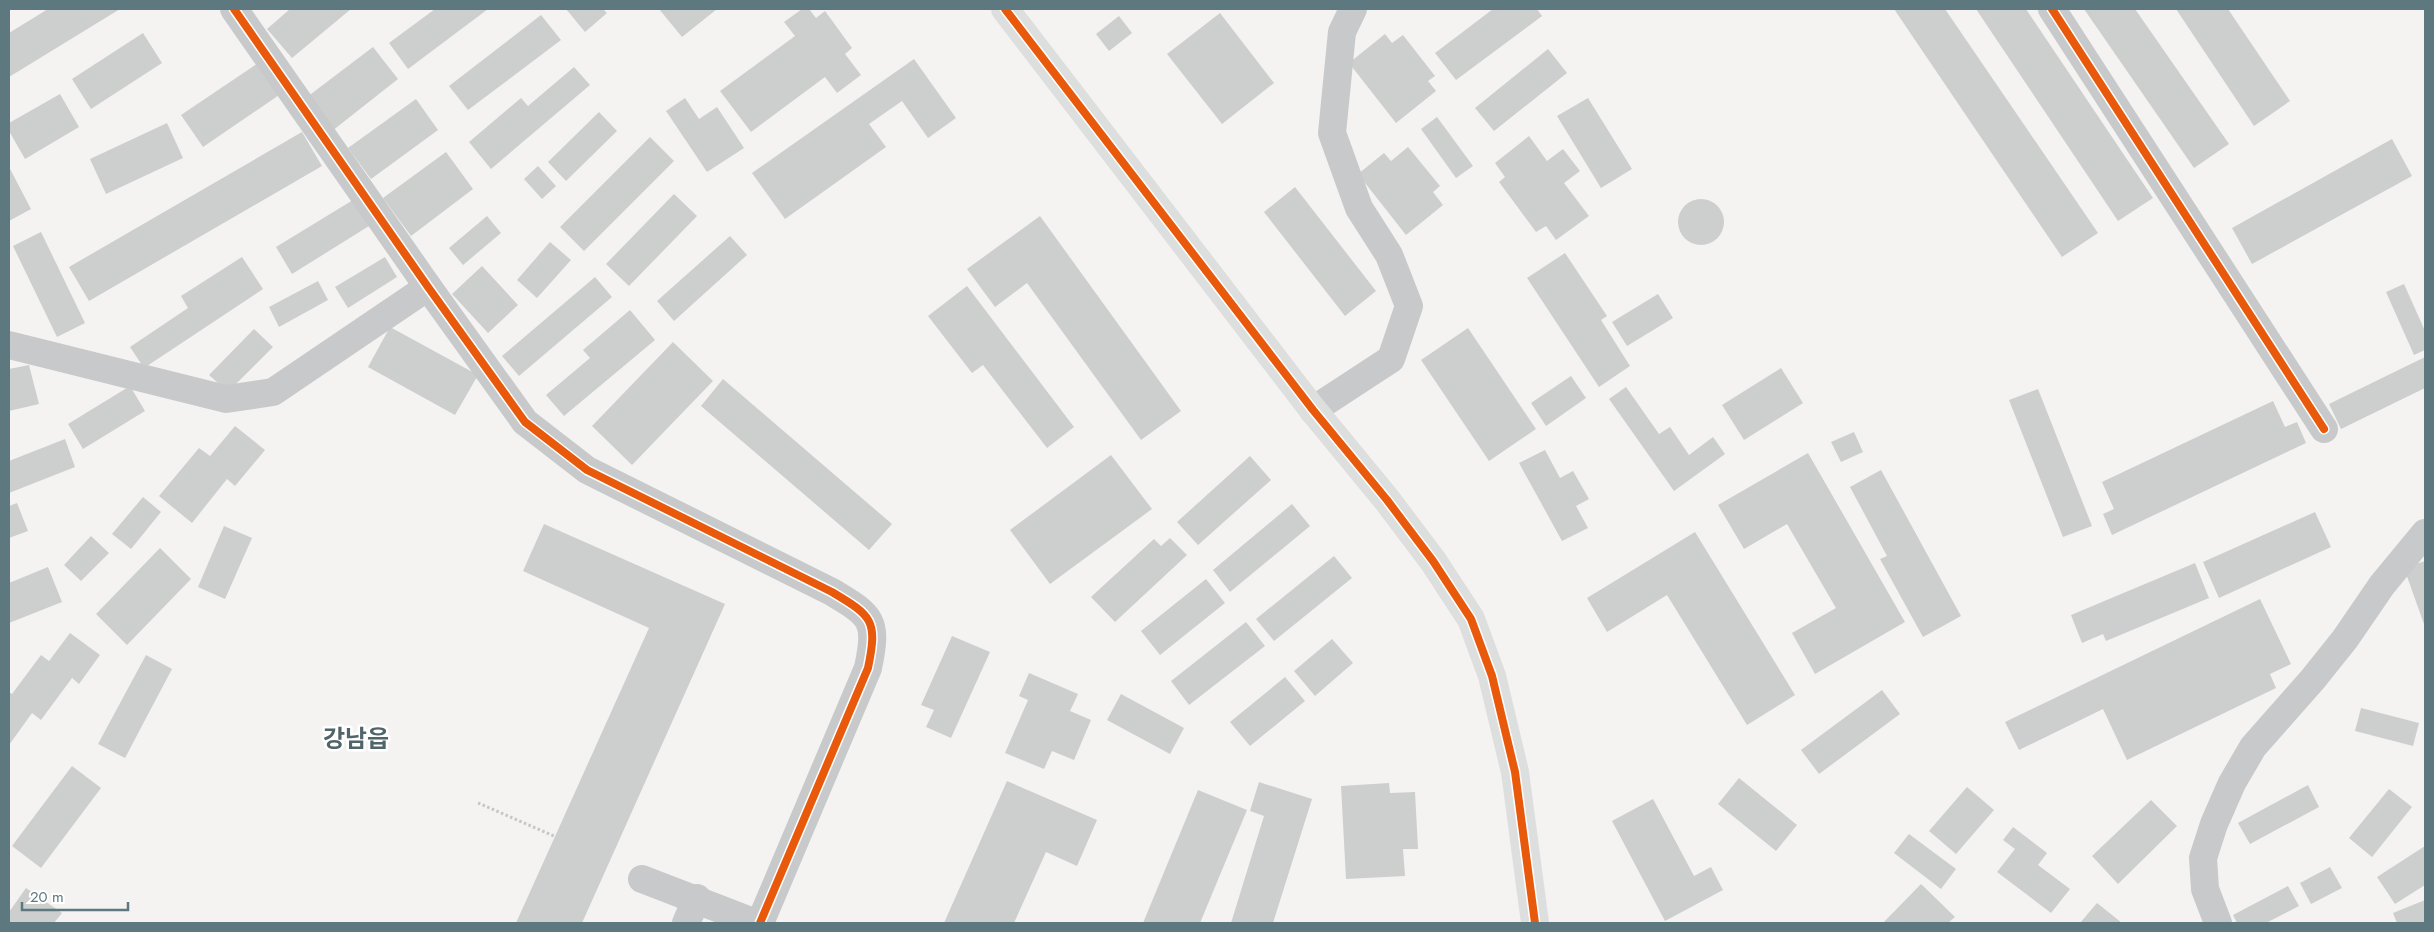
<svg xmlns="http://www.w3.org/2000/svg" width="2434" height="932" font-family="Jost,'Noto Sans KR',sans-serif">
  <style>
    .building { fill: #cdcfce }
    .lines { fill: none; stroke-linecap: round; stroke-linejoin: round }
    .path { stroke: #c5c7c7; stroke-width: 3; stroke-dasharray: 2.5 2.5; stroke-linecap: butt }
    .street { stroke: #c8c9ca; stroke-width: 28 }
    .secondary { stroke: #dddfde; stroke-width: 28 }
    .cycleway-casing { stroke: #fff; stroke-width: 11 }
    .cycleway { stroke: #e8590c; stroke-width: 8 }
    .labels { text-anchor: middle; stroke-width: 5; stroke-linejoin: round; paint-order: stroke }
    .district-label { font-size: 24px; font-weight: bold; fill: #506469; stroke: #fff }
  </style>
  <rect width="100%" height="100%" fill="#f4f3f1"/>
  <g class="building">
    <polygon points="48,9 120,9 9,77 9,33"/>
    <polygon points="290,9 351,9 292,58 267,29"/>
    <polygon points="435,9 488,9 408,69 389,43"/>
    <polygon points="566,9 603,9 607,13 585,32"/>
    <polygon points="659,9 717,9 682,37"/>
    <polygon points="802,9 809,9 816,18 825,11 852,48 845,54 861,75 837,93 825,77 751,132 720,91 795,36 784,22"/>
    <polygon points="1493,9 1537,9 1542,16 1456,80 1435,53"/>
    <polygon points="1894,9 1945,9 2098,233 2062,257"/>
    <polygon points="1976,9 2026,9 2153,198 2118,221"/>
    <polygon points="2084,9 2135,9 2229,144 2194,168"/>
    <polygon points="2176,9 2228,9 2290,101 2254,126"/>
    <polygon points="1220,13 1274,83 1222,124 1167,54"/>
    <polygon points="541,15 561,40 468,110 449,86"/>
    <polygon points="1119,16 1132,33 1109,51 1096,34"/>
    <polygon points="143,33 162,63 91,109 72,79"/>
    <polygon points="1385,34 1392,43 1403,35 1435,76 1428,81 1436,91 1396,123 1349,63"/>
    <polygon points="373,47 398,79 332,131 307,97"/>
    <polygon points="1548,49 1567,73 1494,131 1475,108"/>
    <polygon points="914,59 956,118 928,138 902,101 869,124 886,147 785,219 752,173"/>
    <polygon points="261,61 282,93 203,147 181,115"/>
    <polygon points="574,67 590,85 491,169 469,142 521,98 528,106"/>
    <polygon points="60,94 79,127 25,159 9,131 9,123"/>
    <polygon points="685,98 699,119 717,107 744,148 707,172 666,111"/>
    <polygon points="1588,98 1632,169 1601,188 1557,116"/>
    <polygon points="416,99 438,130 371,179 348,148"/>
    <polygon points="599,112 617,131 566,181 548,162"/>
    <polygon points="1437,117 1473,166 1456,178 1421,129"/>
    <polygon points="167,123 183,158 106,194 90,159"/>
    <polygon points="302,132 322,166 89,301 69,267"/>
    <polygon points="1529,136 1547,161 1563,149 1580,171 1564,183 1589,216 1556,240 1546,226 1536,232 1499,182 1505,177 1495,163"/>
    <polygon points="650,137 674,161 584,251 560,227"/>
    <polygon points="2392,139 2412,176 2252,264 2232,228"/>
    <polygon points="1408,147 1440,186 1433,192 1443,205 1406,235 1358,174 1384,153 1391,161"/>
    <polygon points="446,152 473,189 411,236 383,198"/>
    <polygon points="538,166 556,186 542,199 524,179"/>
    <polygon points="9,167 31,209 9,221"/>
    <polygon points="1295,187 1376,291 1345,316 1264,212"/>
    <polygon points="674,194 697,216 629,286 606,264"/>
    <circle cx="1701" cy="222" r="23"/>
    <polygon points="353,200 369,226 292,274 276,247"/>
    <polygon points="487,216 501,233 463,265 449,248"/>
    <polygon points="1040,216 1181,411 1141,440 1027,283 995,307 967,269"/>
    <polygon points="41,232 85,323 57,337 13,246"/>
    <polygon points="730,236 747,255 674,321 657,301"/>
    <polygon points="550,242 571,260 537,298 517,280"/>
    <polygon points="1565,253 1607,316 1601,320 1630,366 1599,387 1527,278"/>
    <polygon points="242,257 263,289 144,368 130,347 188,308 181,296"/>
    <polygon points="385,257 397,277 348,308 335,287"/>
    <polygon points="482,266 518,305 488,333 452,294"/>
    <polygon points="595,277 612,297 519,376 502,356"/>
    <polygon points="318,281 328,300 279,327 269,307"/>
    <polygon points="2404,284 2425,331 2425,350 2414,355 2386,292"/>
    <polygon points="967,286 1074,427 1047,448 983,365 972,373 928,316"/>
    <polygon points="1658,294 1673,318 1627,346 1612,322"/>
    <polygon points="630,310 655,340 564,416 546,395 590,358 583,350"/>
    <polygon points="390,327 478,375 455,415 368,367"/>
    <polygon points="1468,328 1536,429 1489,461 1421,360"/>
    <polygon points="254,329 273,347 228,392 209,375"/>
    <polygon points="673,342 713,381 632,465 592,426"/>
    <polygon points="2425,357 2425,388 2341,429 2329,404"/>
    <polygon points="29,365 39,404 9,411 9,369"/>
    <polygon points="1781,368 1803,403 1744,440 1722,405"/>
    <polygon points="1571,376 1586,398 1546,426 1531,403"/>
    <polygon points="723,379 892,524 869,550 701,406"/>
    <polygon points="130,386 145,411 83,449 68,424"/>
    <polygon points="1626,387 1659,434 1670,427 1689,455 1713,437 1725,454 1674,491 1609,399"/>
    <polygon points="2038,389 2092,526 2063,537 2009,400"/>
    <polygon points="2273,401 2285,427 2297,422 2306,443 2112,535 2103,514 2114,509 2102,482"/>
    <polygon points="235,426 265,450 235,486 227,479 192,523 159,496 199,448 210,456"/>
    <polygon points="1854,432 1863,452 1841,462 1831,442"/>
    <polygon points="65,439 75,467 9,493 9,461"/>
    <polygon points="1545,450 1560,478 1573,471 1589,499 1576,506 1588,528 1562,541 1519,463"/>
    <polygon points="1808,453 1905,622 1815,674 1792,633 1836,608 1787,524 1744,549 1718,505"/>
    <polygon points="1111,455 1152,509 1050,584 1010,530"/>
    <polygon points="1250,456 1271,480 1198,545 1177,522"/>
    <polygon points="1881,470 1961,616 1923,637 1880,559 1887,556 1850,487"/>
    <polygon points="143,497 161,512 131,549 112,534"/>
    <polygon points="17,503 28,531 9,538 9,506"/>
    <polygon points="1292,504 1310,526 1230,592 1213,570"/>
    <polygon points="2315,512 2331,547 2219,598 2203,562"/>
    <polygon points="544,524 725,604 582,923 516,923 649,628 523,571"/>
    <polygon points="224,526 252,538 225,599 198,587"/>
    <polygon points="1695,532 1795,695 1747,725 1667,595 1607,632 1587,598"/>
    <polygon points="91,536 109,553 81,581 64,565"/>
    <polygon points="1170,538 1187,555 1115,622 1091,597 1154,539 1161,546"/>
    <polygon points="160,548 191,579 127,645 96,614"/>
    <polygon points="1334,556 1352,578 1274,641 1256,619"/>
    <polygon points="2425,561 2425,627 2404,568"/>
    <polygon points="2195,563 2209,598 2106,641 2103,634 2082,643 2071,615"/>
    <polygon points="48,567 62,602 9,623 9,583"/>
    <polygon points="1206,579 1225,603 1160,655 1141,631"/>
    <polygon points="2260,599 2291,664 2270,674 2276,688 2127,760 2103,709 2019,750 2005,722"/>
    <polygon points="1246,622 1265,646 1189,705 1171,681"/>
    <polygon points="70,633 100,655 79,684 72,678 41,720 32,713 9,745 9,692 12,694 41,655 49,661"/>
    <polygon points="952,636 990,652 951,738 926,727 934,710 921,705"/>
    <polygon points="1332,639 1353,663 1315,696 1294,671"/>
    <polygon points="146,655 172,669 125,758 98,744"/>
    <polygon points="1029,673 1078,694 1070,711 1091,720 1074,760 1052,751 1044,769 1005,753 1028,700 1019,696"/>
    <polygon points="1285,677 1305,701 1250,746 1230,722"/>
    <polygon points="1882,690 1900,714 1819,774 1801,750"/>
    <polygon points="1121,694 1184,728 1170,754 1107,720"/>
    <polygon points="2361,708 2419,723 2413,746 2355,731"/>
    <polygon points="72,766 101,788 41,868 12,846"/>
    <polygon points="1739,778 1797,825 1776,851 1718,804"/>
    <polygon points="1007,781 1097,820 1077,866 1046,852 1014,923 944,923"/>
    <polygon points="1259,782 1312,799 1273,923 1231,923 1264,816 1250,811"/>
    <polygon points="1389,783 1390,793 1415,792 1418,849 1403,849 1405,876 1346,879 1341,786"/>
    <polygon points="2308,785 2319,807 2250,844 2238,823"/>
    <polygon points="1967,787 1994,810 1956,854 1929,831"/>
    <polygon points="2389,789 2412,807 2372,857 2349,838"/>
    <polygon points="1198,790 1247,810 1200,923 1143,923"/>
    <polygon points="1653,799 1694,876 1711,867 1723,890 1665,921 1612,821"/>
    <polygon points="2151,800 2177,826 2118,884 2092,856"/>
    <polygon points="2013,827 2047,853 2038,865 2070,889 2051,913 1997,872 2015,849 2003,840"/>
    <polygon points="1909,834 1956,869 1941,889 1894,853"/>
    <polygon points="2425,846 2425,885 2395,904 2377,877"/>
    <polygon points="2330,867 2342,888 2311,904 2300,883"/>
    <polygon points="1921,884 1955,917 1948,923 1883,923"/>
    <polygon points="2288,886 2299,906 2266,923 2237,923 2233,915"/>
    <polygon points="26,888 62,913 54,923 9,923 9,912"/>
    <polygon points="2425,900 2425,923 2397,923 2393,913"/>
    <polygon points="2097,903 2122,923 2080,923"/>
  </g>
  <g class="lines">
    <polyline class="path" points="478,803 554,836"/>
    <g class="street">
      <path d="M234,9L428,287L525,422L587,470L832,592C872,616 878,620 868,668L760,923"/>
      <polyline points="2052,9 2324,429"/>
      <polyline points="9,345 226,399 273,392 428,287"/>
      <polyline points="1313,410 1391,359 1409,306 1389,255 1359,208 1332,133 1342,32 1353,9"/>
      <polyline points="642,879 756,923"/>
      <polyline points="686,923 697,898"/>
      <polyline points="2218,923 2205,889 2203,858 2214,824 2232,783 2253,747 2313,679 2345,639 2382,585 2425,533"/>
    </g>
    <polyline class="secondary" points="1005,9 1313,410 1387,500 1433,561 1471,619 1492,676 1515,772 1535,923"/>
    <g class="cycleway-casing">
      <g id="cycleway">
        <path d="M234,9L428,287L525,422L587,470L832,592C872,616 878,620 868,668L760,923"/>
        <polyline points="1005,9 1313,410 1387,500 1433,561 1471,619 1492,676 1515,772 1535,923"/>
        <polyline points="2052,9 2324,429"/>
      </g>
    </g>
    <use href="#cycleway" class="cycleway"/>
  </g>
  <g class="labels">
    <g class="district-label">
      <text x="356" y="747">강남읍</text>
    </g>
  </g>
  <rect width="2434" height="932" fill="none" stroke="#5d787e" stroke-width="20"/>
  <path d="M22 902v8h106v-8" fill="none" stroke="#5d787e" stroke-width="2.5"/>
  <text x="30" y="902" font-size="15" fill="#5d787e" stroke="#ffffff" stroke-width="4" paint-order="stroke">20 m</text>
</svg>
